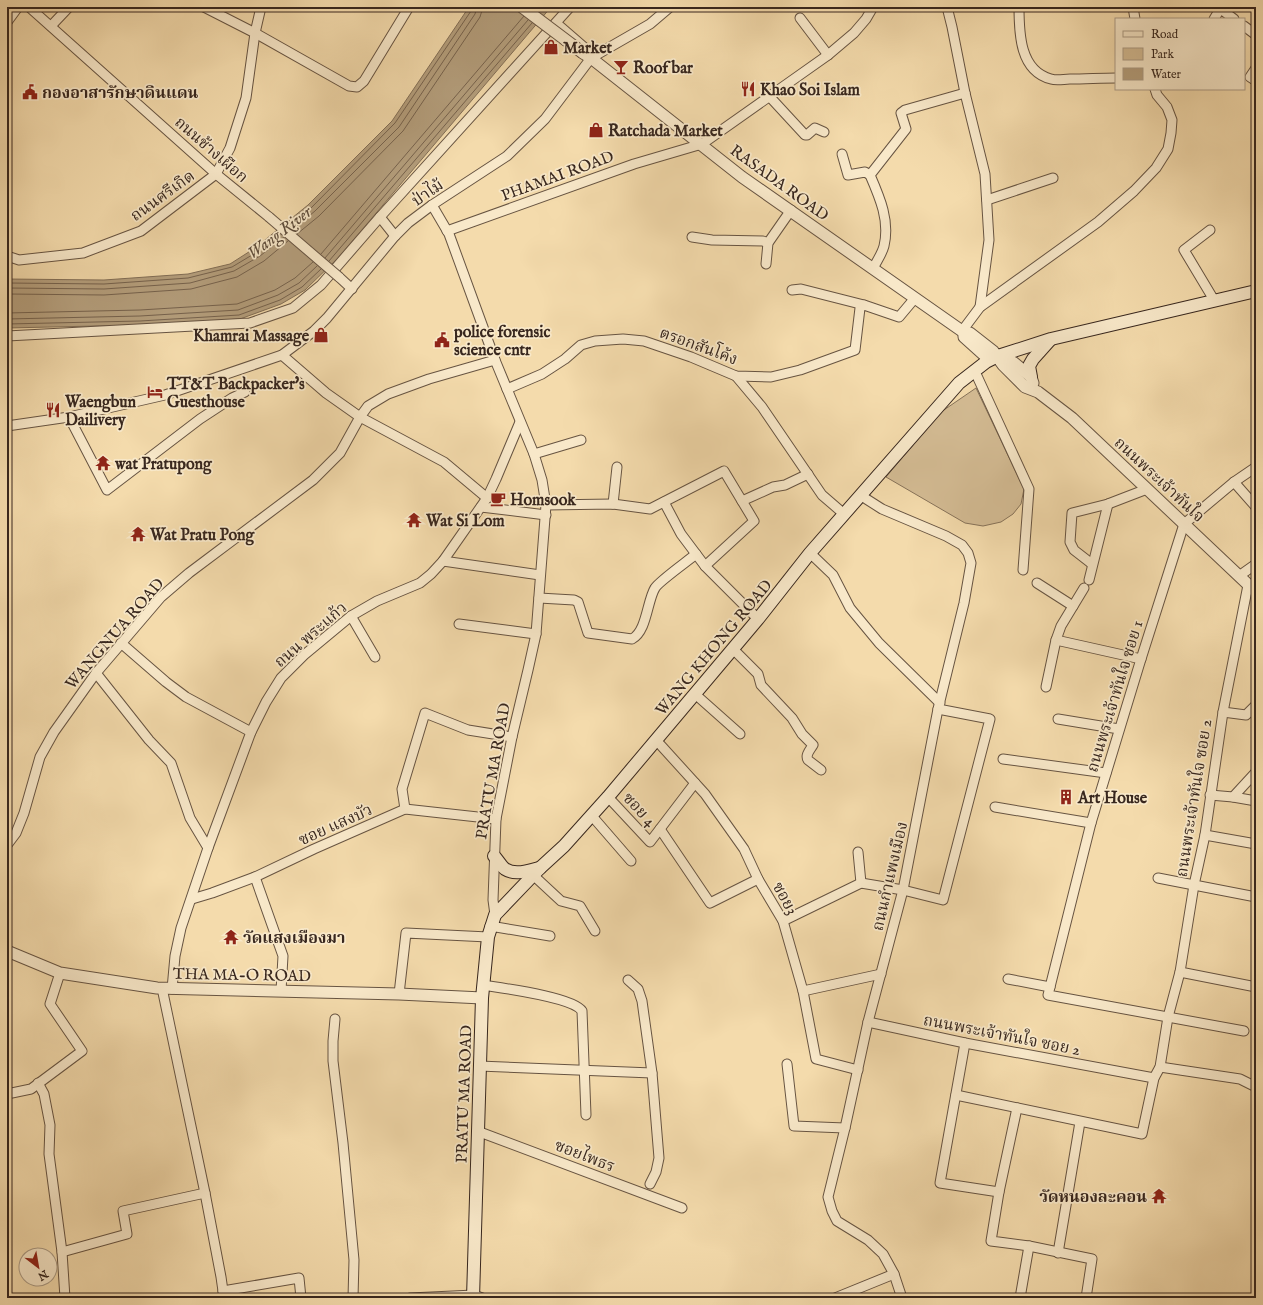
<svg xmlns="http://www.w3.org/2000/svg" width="1263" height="1305" font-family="'IM FELL English','Noto Serif Thai',serif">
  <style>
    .green { fill: #d4bc94; stroke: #867259 }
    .water { fill: #b49e7c; stroke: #826e56 }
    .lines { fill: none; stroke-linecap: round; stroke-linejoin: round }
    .shore { stroke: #76624d; stroke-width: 1 }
    .minor-casing { stroke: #675442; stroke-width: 11 }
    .tertiary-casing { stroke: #675442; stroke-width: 13 }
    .secondary-casing { stroke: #38271e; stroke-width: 14 }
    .minor { stroke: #f8e8c9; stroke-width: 9 }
    .tertiary { stroke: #f8e8c9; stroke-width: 11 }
    .secondary { stroke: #f8e8c9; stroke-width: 12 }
    .minor-bridge-casing { stroke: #675442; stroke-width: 11; stroke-linecap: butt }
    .tertiary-bridge-casing { stroke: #675442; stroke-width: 13; stroke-linecap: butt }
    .minor-bridge { stroke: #f8e8c9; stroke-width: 9 }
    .tertiary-bridge { stroke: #f8e8c9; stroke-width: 11 }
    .labels { text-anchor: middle; stroke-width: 3.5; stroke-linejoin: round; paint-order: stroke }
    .poi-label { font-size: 16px; font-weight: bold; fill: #38271e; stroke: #f8e8c9; text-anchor: start }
    .street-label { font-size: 16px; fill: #38271e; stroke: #f8e8c9 }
    .water-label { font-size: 17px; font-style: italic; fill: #5d4b3a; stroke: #f8e8c9 }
  </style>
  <rect width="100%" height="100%" fill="#f4dbac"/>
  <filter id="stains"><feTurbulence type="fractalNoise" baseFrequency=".005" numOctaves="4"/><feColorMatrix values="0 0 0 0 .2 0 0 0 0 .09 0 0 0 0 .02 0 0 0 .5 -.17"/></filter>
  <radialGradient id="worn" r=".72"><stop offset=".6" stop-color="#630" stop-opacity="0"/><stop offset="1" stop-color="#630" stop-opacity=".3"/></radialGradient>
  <polygon class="green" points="976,388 1024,489 1021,504 1013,514 1001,522 983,526 965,523 886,477 941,412"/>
  <polygon class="water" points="469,7 551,7 338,258 305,290 281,304 240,319 140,325 7,328 7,279 104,280 188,274 230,264 255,248 308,205 392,121"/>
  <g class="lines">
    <g class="shore">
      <polyline points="288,226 311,208 395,123 471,11 472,7"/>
      <polyline points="292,230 315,211 399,127 475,14 477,7"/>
      <polyline points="297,234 319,216 403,131 480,17 483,7"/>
      <polyline points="321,254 524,16"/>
      <polyline points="325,258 528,20"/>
      <polyline points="329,261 532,23"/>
      <polyline points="7,283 104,284 188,278 232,267 257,252 280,233"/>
      <polyline points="7,288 104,289 190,283 234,271 260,256 284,237"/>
      <polyline points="7,294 104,295 191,289 237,277 264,261 288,241"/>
      <polyline points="7,313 140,310 237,304 275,290 295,278 313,262"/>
      <polyline points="7,319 140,316 238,310 278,295 299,283 317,266"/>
      <polyline points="7,324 140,321 239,315 280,300 302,287 321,269"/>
    </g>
    <g class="minor-casing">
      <g id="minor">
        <polyline points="29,7 216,174 269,217"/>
        <polyline points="204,7 255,33 349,86 357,87 364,81 409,7"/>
        <polyline points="947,7 952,27 965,93 985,174 989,240 980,307"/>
        <path d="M1019,7C1019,34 1020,71 1051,79C1057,81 1064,79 1070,79C1085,79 1101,78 1116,78"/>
        <polyline points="1133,7 1135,19"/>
        <polyline points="1218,7 1234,19"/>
        <polyline points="800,18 828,55"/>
        <polyline points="1214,19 1220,9"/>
        <polyline points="7,22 18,7"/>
        <polyline points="556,23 586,49 590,55"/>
        <polyline points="51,26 69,7"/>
        <polyline points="1244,26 1256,35"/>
        <polyline points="1256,68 1250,77 1256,81"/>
        <polyline points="769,96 805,135 807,135 815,128 824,132"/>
        <polyline points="842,154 848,175 865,172 870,175"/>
        <polyline points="987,200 1053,178"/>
        <polyline points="432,205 449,234 495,360 534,454 542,480 546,505 536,634 528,670 512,737 496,819 493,900 495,915"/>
        <polyline points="380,217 395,236"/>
        <polyline points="1210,230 1184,250 1214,300"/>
        <polyline points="447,231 634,164 702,144 828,55 854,33 866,19 873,7"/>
        <polyline points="692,237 712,240 763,241 768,243"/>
        <polyline points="7,256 19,260 83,253 141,231 216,174 230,148 246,98 255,33 261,7"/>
        <polyline points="766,264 768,243 791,210"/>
        <path d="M873,269C876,262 882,254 884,246C890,221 880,198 870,175L906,129L901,113L905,110L965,93"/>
        <polyline points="339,277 352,289"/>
        <polyline points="792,290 801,289 864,305"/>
        <polyline points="962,331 980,307 1098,222 1134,191 1156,168 1168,149 1171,133 1172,120 1167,107 1157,95 1155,89"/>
        <polyline points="7,336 250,323 293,308 321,285 380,217 570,7"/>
        <polyline points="282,355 326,393 360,417 444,462 487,498"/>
        <polyline points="736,376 762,407 822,495 844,514"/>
        <polyline points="977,376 1029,489 1023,570"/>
        <polyline points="507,389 542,374 565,359 581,345 595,341 623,339 644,341 691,357 736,376 771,377 800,370 855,350 860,308 864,305 899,317 915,298"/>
        <polyline points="69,417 107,490 200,419 232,398 245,392"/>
        <polyline points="7,426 69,417 165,395 282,355 314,331 327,318 395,236 408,223 432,205 507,156 545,119 591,58 650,24 670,7"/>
        <polyline points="534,454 581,440"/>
        <polyline points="1234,482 1256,507"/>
        <polyline points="860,495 882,509 946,536 962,545 968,553 971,563 964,603 938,709 903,890 868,1022 845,1128 828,1197 832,1211 837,1221 868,1240 883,1254 894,1274 902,1298"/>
        <polyline points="742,501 773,487 785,485 808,474"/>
        <polyline points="664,502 681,534 705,566 758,619"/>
        <polyline points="613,504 617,467"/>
        <polyline points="546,505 613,504 650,509 724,471 754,521 705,566"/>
        <polyline points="481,507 546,515"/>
        <polyline points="810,553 833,575 850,608 879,643 940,703"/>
        <polyline points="443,561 540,575"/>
        <polyline points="1092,564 1074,550 1070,542 1072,513 1108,504 1147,489"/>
        <polyline points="1239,576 1256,564"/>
        <polyline points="1089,580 1108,504"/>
        <polyline points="1037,583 1073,606"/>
        <path d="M539,598L574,600L578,602L588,633L632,639C647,631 647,601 655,588C658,582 689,560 696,554"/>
        <polyline points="351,616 375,657"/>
        <polyline points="459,624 536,634"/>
        <polyline points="1056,640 1141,659"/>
        <polyline points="121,643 166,682 186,697 251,732"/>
        <path d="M733,649L758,674L761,685L792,718L802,734L813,745C810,750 805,755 808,760L821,770"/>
        <polyline points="96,673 149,740 171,763 190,818 208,848"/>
        <polyline points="1046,687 1056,640 1061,626 1084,588"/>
        <polyline points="695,694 740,734"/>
        <polyline points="1223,712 1246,715 1256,705"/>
        <polyline points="1058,719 1119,729"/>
        <polyline points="656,740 705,794 744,849 758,879 783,921 803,991 816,1059 858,1070"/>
        <polyline points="1003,759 1106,773"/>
        <polyline points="1210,795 1233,797 1256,801"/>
        <polyline points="608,797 650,842 695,783"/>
        <polyline points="1233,797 1256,772"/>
        <polyline points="995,807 1091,823"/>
        <polyline points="405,809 402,789 425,713 468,730 512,737"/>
        <polyline points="592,816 631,861"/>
        <polyline points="660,829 710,903 758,879"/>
        <polyline points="1205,835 1256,844"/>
        <polyline points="7,845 16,833 24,813 40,757 54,732 96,673 161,597 189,573 313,480 340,453 360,417 368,406 388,394 429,379 495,360"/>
        <polyline points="858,852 861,883"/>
        <polyline points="533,875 561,901 580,906 595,931"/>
        <polyline points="255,877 283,956 281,991"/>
        <polyline points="1158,878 1256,897"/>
        <polyline points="192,899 212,893 255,877 314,849 405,809 496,819"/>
        <polyline points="783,921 861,883 903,890 943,900 990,719 938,709"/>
        <polyline points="490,926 550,936"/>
        <polyline points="1180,972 1256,987"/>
        <polyline points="1008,979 1050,987"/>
        <polyline points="628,980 638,989 642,1001 652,1073 659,1158 656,1172 650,1184"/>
        <path d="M483,985C501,988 573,997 582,1011L586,1115"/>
        <polyline points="162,988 205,1193 221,1277 224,1298"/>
        <polyline points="172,989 175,956 181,928 208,848 251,732 266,702 281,678 304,655 351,616 377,601 420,583 431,574 443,561 487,498 496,479 520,422"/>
        <polyline points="803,991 881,974"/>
        <polyline points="399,994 406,933 488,937"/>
        <polyline points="335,1019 333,1041 333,1061 343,1143 354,1260 353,1298"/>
        <polyline points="868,1022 965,1043 1154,1078"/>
        <polyline points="1244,1031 1048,995 1091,823 1141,659 1184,524 1234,482 1256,467"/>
        <polyline points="965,1043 940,1183 999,1192"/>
        <polyline points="787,1064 794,1126 845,1128"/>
        <polyline points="479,1066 652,1073"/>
        <polyline points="1160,1067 1240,1079 1256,1087"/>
        <polyline points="38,1083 44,1094 50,1125 49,1154 62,1252 65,1298"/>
        <polyline points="7,1094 31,1089 82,1051 50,1004 60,973"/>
        <polyline points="956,1095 1142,1134 1154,1078 1160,1067 1168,1017 1180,972 1194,885 1205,835 1223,712 1248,585"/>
        <polyline points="1017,1108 999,1192 991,1241 1029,1246 1092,1259 1086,1298"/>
        <polyline points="477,1131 682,1208"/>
        <polyline points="62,1252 127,1234 123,1211 205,1193"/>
        <polyline points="1058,1253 1080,1122"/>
        <polyline points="223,1291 299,1278 301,1298"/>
        <polyline points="410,1298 474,1295 482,1298"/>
        <polyline points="835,1298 894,1274"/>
        <polyline points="1020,1298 1029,1246"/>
      </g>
    </g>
    <g class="tertiary-casing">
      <g id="tertiary">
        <polyline points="583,53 591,58 742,177 962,331 970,333 993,351 1003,365 1025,387 1038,392 1072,418 1256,592"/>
        <polyline points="964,335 964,337 984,355 998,356 1013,362 1031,377 1033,383"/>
        <polyline points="7,951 60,973 157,988 399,994 482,998"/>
      </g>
    </g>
    <g class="secondary-casing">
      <g id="secondary">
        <polyline points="1031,377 1029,366 1033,359 1050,340"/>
        <path d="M494,856C498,860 501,866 505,869C516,876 529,870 540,868"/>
        <polyline points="473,1298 482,998 488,937 495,915 540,868 564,846 608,797 758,619 810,553 959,383 986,362 998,356 1051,339 1256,291"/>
      </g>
    </g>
    <use href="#minor" class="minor"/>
    <use href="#tertiary" class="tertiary"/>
    <use href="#secondary" class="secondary"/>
    <g class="minor-bridge-casing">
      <polyline id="minor-bridge" points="269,217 339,277"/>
    </g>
    <g class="tertiary-bridge-casing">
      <polyline id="tertiary-bridge" points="522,7 583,53"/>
    </g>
    <use href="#minor-bridge" class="minor-bridge"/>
    <use href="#tertiary-bridge" class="tertiary-bridge"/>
  </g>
  <defs>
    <g id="shop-bare" transform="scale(1.2)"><path d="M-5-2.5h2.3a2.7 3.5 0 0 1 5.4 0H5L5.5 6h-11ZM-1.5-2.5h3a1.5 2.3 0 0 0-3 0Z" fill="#8f2418" stroke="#f8e8c9" stroke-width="2.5" paint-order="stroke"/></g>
    <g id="bar-bare" transform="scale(1.2)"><path d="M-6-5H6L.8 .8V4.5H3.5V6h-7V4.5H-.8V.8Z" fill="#8f2418" stroke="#f8e8c9" stroke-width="2.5" paint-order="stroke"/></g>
    <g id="restaurant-bare" transform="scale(1.2)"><path d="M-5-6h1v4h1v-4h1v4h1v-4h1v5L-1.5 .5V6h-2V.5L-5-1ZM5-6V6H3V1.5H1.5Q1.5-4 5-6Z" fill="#8f2418" stroke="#f8e8c9" stroke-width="2.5" paint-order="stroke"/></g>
    <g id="civic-bare" transform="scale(1.2)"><path d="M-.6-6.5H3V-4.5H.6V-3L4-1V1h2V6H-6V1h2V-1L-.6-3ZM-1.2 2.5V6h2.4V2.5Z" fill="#8f2418" stroke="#f8e8c9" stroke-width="2.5" paint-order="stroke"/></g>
    <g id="hotel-bare" transform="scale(1.2)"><path d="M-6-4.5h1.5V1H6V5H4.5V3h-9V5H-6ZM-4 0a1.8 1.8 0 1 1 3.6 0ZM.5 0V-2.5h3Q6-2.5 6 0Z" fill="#8f2418" stroke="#f8e8c9" stroke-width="2.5" paint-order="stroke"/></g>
    <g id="temple-bare" transform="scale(1.2)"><path d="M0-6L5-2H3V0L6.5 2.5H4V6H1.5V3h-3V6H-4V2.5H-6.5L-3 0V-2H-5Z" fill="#8f2418" stroke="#f8e8c9" stroke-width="2.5" paint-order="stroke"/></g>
    <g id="cafe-bare" transform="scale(1.2)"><path d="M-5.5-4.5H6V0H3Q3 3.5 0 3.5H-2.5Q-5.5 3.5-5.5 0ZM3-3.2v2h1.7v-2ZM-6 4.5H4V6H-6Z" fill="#8f2418" stroke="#f8e8c9" stroke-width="2.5" paint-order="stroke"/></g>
    <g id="building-bare" transform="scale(1.2)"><path d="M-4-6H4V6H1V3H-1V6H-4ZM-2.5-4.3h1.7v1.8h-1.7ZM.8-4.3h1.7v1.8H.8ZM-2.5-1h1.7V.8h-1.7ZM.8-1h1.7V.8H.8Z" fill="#8f2418" stroke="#f8e8c9" stroke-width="2.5" paint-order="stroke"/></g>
  </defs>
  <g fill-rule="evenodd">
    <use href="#shop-bare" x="551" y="47"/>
    <use href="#bar-bare" x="621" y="67"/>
    <use href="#restaurant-bare" x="748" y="89"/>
    <use href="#civic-bare" x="30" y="92"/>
    <use href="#shop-bare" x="596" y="130"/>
    <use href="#shop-bare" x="321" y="335"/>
    <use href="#civic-bare" x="442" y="340"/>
    <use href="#hotel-bare" x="155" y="392"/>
    <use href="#restaurant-bare" x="53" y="410"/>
    <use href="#temple-bare" x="103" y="463"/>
    <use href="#cafe-bare" x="498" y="499"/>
    <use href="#temple-bare" x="414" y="520"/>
    <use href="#temple-bare" x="138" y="534"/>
    <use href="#building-bare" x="1066" y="797"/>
    <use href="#temple-bare" x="231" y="937"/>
    <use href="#temple-bare" x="1159" y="1196"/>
  </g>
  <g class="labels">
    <g class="poi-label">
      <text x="563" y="53">Market</text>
      <text x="633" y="73">Roof bar</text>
      <text x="760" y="95">Khao Soi Islam</text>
      <text x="42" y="98">กองอาสารักษาดินแดน</text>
      <text x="608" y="136">Ratchada Market</text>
      <text x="454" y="337">police forensic<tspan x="454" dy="18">science cntr</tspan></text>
      <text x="309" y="341" text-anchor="end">Khamrai Massage</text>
      <text x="167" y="389">TT&amp;T Backpacker's<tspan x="167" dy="18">Guesthouse</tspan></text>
      <text x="65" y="407">Waengbun<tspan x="65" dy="18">Dailivery</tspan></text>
      <text x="115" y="469">wat Pratupong</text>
      <text x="510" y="505">Homsook</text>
      <text x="426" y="526">Wat Si Lom</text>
      <text x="150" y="540">Wat Pratu Pong</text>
      <text x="1078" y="803">Art House</text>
      <text x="243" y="943">วัดแสงเมืองมา</text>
      <text x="1147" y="1202" text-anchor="end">วัดหนองละคอน</text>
    </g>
    <g class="street-label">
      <text transform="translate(212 149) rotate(41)" y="6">ถนนช้างเผือก</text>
      <text transform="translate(557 175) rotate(-20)" y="6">PHAMAI ROAD</text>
      <text transform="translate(780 182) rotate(36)" y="6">RASADA ROAD</text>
      <text transform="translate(427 192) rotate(-34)" y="6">ป่าไม้</text>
      <text transform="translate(162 195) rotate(-36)" y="6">ถนนศรีเกิด</text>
      <text transform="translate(699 345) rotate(20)" y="6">ตรอกสันโค้ง</text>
      <text transform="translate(1160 479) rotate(43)" y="6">ถนนพระเจ้าทันใจ</text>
      <text transform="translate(114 633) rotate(-49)" y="6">WANGNUA ROAD</text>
      <text transform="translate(310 634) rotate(-41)" y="6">ถนน พระแก้ว</text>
      <text transform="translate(713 647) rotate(-50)" y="6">WANG KHONG ROAD</text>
      <text transform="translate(1114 696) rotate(-73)" y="6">ถนนพระเจ้าทันใจ ซอย 1</text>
      <text transform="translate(492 771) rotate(-80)" y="6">PRATU MA ROAD</text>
      <text transform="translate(1193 798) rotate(-81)" y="6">ถนนพระเจ้าทันใจ ซอย 2</text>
      <text transform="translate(640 809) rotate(47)" y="6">ซอย 4</text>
      <text transform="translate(335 824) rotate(-24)" y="6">ซอย แสงบัว</text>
      <text transform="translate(889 876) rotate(-77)" y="6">ถนนกำแพงเมือง</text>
      <text transform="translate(786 898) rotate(61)" y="6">ซอย3</text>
      <text transform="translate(242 974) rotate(1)" y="6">THA MA-O ROAD</text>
      <text transform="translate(1002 1034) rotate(11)" y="6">ถนนพระเจ้าทันใจ ซอย 2</text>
      <text transform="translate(463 1094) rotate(-88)" y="6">PRATU MA ROAD</text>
      <text transform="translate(585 1155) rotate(21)" y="6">ซอยไพธร</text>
    </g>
    <g class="water-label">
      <text transform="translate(279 232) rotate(-37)" y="6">Wang River</text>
    </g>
  </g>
  <rect width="1263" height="1305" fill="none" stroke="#f4dbac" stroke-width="24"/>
  <rect x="8" y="8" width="1247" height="1289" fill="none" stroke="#38271e" stroke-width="2"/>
  <rect x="12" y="12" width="1239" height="1281" fill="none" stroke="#38271e"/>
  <rect x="1115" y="18" width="130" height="72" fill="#f8e8c9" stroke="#ab9b85"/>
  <rect x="1123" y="31" width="20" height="6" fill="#f8e8c9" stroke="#ab9b85"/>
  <text x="1151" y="38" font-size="12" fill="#38271e">Road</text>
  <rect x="1123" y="48" width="20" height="12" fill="#d4bc94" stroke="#ab9b85"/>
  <text x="1151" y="58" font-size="12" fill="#38271e">Park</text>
  <rect x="1123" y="68" width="20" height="12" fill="#b49e7c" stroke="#ab9b85"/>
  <text x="1151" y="78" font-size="12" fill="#38271e">Water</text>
  <g transform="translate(38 1267) rotate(149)"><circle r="19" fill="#f8e8c9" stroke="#ab9b85"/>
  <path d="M0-3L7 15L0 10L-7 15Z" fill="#8f2418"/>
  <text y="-6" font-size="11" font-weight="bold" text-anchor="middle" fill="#38271e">N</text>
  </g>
  <rect width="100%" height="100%" filter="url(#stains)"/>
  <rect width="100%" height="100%" fill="url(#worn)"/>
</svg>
